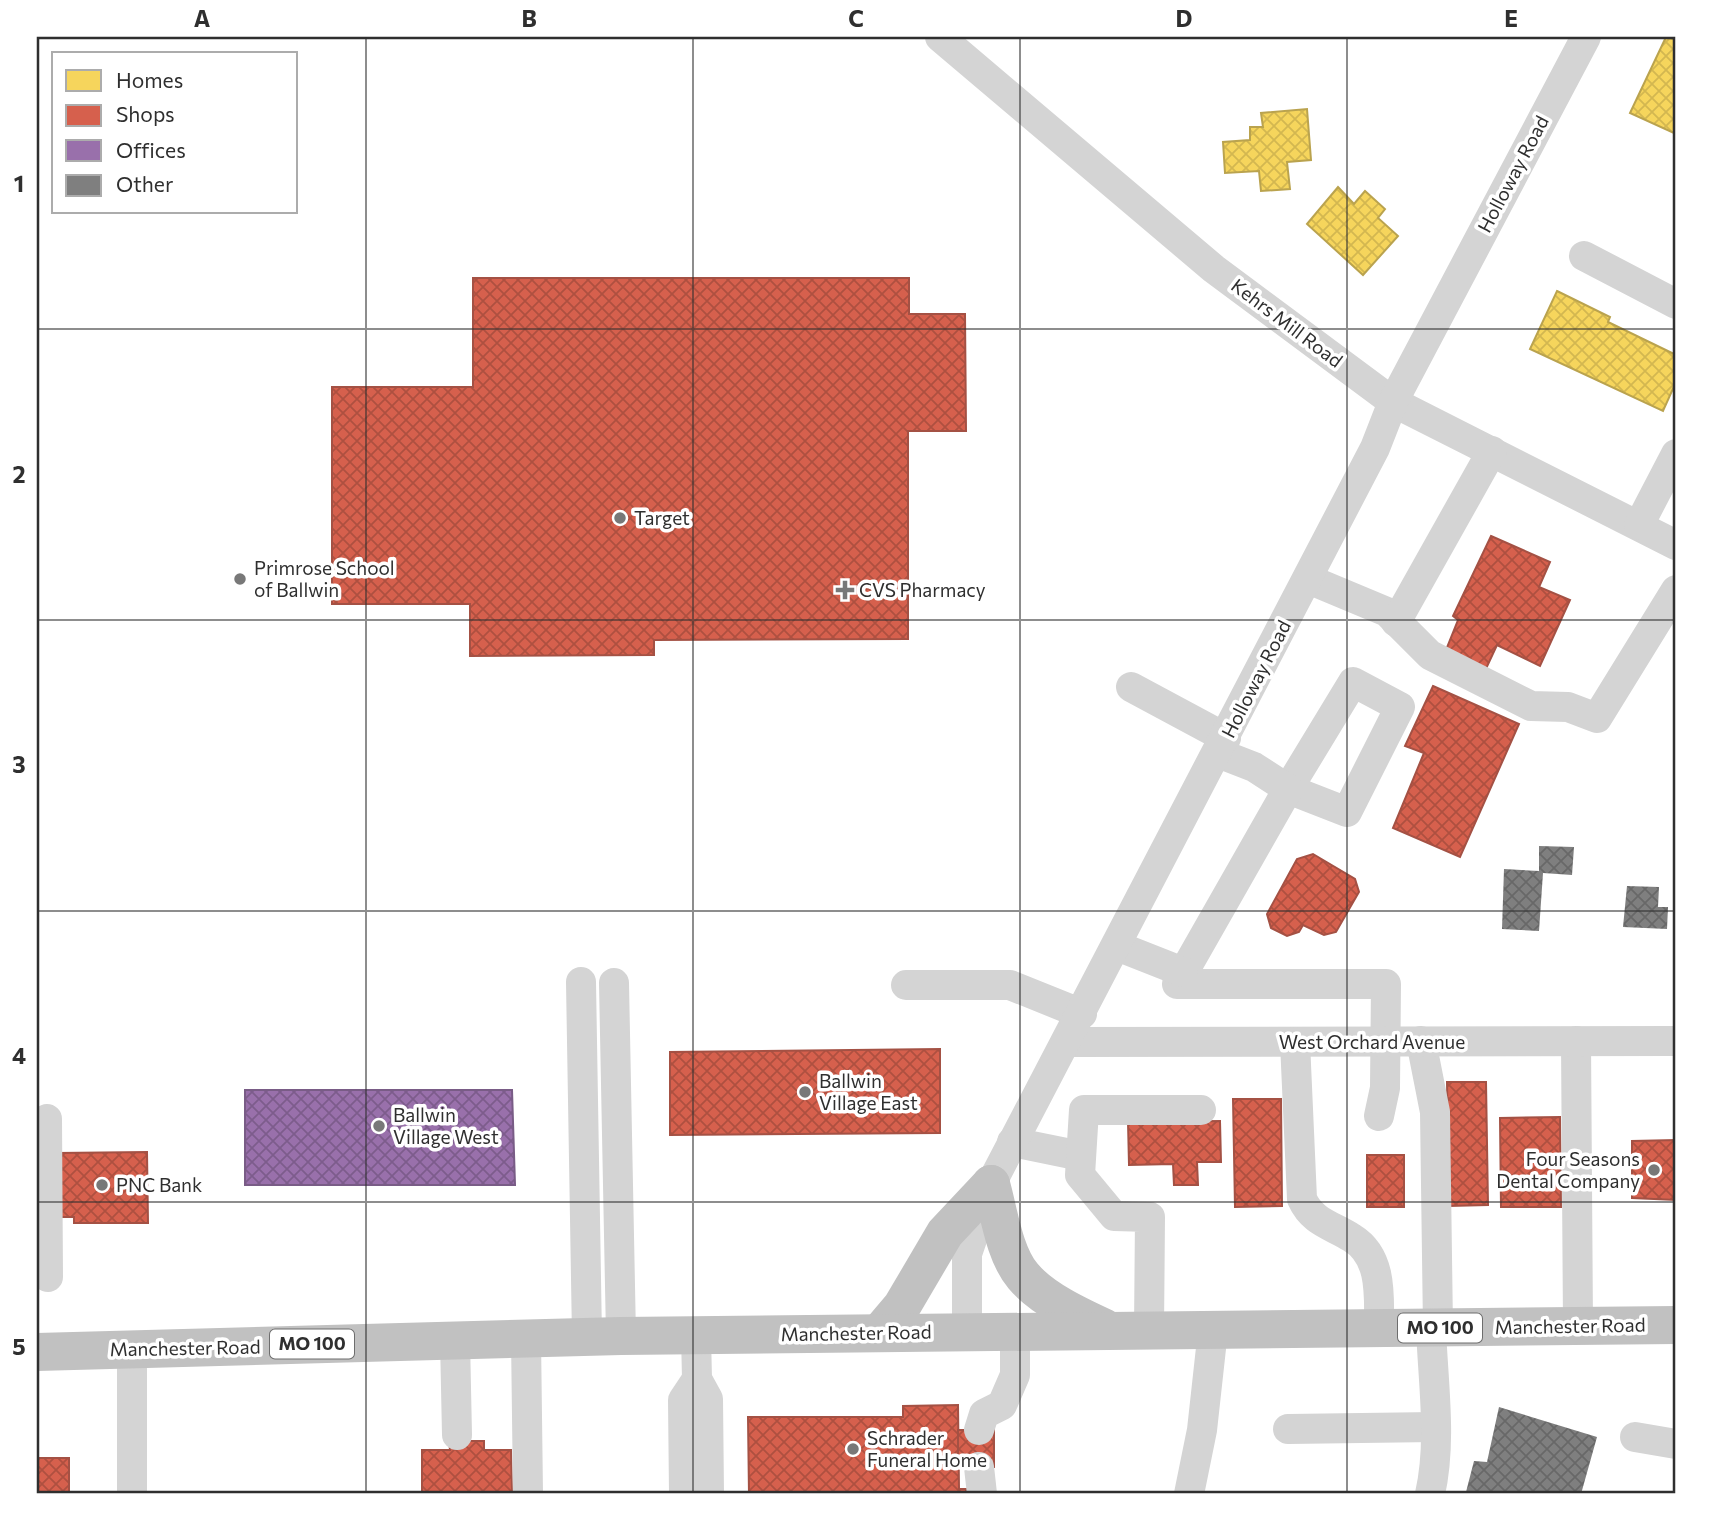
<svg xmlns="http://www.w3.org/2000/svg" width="1713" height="1531" font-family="Commissioner,sans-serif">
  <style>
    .homes { fill: url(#homes-cross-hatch); stroke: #baa34e; stroke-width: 2 }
    .shops { fill: url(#shops-cross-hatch); stroke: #a45144; stroke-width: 2 }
    .offices { fill: url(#offices-cross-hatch); stroke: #795c86; stroke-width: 2 }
    .building { fill: url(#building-cross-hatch) }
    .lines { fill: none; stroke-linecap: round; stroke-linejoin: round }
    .minor { stroke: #d4d4d4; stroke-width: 30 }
    .highway { stroke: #c1c1c1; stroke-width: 38 }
    .grid { fill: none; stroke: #2f2f2f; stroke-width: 2; stroke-opacity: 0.55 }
    .poi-dot { fill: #787878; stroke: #fff; stroke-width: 2.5 }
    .labels { text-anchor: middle; stroke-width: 7; stroke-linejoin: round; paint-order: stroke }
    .shield { fill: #fff; stroke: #6d6d6d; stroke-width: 2 }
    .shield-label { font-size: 18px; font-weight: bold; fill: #2f2f2f }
    .street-label { font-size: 19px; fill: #2f2f2f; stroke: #fff }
    .poi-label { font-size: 19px; fill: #2f2f2f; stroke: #fff; text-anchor: start }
    .neatline { fill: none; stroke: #2f2f2f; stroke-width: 2.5 }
    .grid-label { font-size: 23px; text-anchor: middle; font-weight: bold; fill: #2f2f2f }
  </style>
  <defs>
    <pattern id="homes-cross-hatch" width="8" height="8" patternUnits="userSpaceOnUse" patternTransform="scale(1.75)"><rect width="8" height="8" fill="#f6d55c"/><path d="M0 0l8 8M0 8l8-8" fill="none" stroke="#d3b750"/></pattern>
    <pattern id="shops-cross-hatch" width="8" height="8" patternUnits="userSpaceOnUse" patternTransform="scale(1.75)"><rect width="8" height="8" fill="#d6604d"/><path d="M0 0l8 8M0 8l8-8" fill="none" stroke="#ae5040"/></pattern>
    <pattern id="offices-cross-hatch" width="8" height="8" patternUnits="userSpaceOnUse" patternTransform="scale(1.75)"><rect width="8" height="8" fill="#9970ab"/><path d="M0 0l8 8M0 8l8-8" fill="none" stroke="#7d5c8c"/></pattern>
    <pattern id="building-cross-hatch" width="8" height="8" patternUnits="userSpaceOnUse" patternTransform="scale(1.75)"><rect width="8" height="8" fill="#7f7f7f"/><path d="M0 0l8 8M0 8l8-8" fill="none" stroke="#686868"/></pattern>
  </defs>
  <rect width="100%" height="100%" fill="#fff"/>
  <g class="homes">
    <polygon points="1666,37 1676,40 1676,134 1630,113"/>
    <polygon points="1307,109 1311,160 1287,162 1290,189 1261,191 1259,171 1225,173 1223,142 1250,140 1250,127 1263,127 1261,113"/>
    <polygon points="1338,187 1354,204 1365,191 1385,209 1378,218 1398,236 1363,275 1307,224"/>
    <polygon points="1557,291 1610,317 1608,322 1676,355 1676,382 1663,411 1530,349"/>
  </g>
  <g class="shops">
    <polygon points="473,278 909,278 909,314 965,314 966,431 908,431 908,639 654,640 654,655 470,656 470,604 332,604 332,387 473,387"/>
    <polygon points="1491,536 1550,562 1539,587 1570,600 1540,666 1497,645 1484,673 1444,655 1458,620 1453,616"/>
    <polygon points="1433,686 1519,724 1460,857 1393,828 1424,753 1405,746"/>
    <polygon points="1313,854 1355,879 1359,892 1336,932 1324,935 1303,925 1299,932 1287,936 1271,928 1267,914 1297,859"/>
    <polygon points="940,1049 940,1133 670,1135 670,1052"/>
    <polygon points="1447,1082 1486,1082 1488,1205 1449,1206"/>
    <polygon points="1233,1099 1281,1099 1282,1206 1235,1207"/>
    <polygon points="1560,1117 1561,1207 1501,1207 1500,1118"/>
    <polygon points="1220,1121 1221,1162 1197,1162 1198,1185 1174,1185 1173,1164 1129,1165 1128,1122"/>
    <polygon points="1676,1140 1676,1200 1632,1198 1632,1141"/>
    <polygon points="147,1152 148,1223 74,1223 74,1217 57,1217 57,1153"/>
    <rect x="1367" y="1155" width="37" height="52"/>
    <polygon points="958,1405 959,1489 966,1489 966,1494 749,1494 748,1417 903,1417 903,1406"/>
    <polygon points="958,1430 994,1430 994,1467 958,1468"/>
    <polygon points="449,1441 484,1441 484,1450 511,1450 512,1494 422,1494 422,1450 450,1450"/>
    <rect x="37" y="1458" width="32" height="36"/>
  </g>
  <polygon class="offices" points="245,1090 512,1090 515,1185 245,1185"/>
  <g class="building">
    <polygon points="1539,846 1574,847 1572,875 1543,873 1539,931 1502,929 1504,869 1539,871"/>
    <polygon points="1627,886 1659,887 1658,907 1668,907 1667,929 1623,927"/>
    <polygon points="1499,1407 1597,1437 1581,1494 1466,1492 1474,1461 1487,1462"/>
  </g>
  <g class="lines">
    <g class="minor">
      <polyline points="940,37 1214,269 1393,402 1676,545"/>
      <polyline points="1584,256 1676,304"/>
      <polyline points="1639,525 1676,454"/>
      <polyline points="1308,579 1387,612 1430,655 1531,706 1568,707 1597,718 1676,590"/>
      <polyline points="1396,622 1492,451"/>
      <polygon points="1353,682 1400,707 1347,812 1288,789"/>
      <polyline points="1131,687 1226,738"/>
      <polyline points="1218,753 1254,767 1288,789 1177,984 1386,984 1385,1088 1379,1116"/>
      <polyline points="1117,946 1183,972"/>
      <polyline points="581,982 587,1337"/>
      <polyline points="614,983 621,1336"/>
      <polyline points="906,985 1010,985 1082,1014"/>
      <polyline points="1421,1041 1435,1112 1438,1328"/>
      <polyline points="1576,1041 1578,1326"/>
      <polyline points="1067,1042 1676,1041"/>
      <path d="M1295,1042L1302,1199C1313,1223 1332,1225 1352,1238C1383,1257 1379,1297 1379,1328"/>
      <polyline points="47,1119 48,1277"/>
      <polyline points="1012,1142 1081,1156"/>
      <polyline points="1149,1330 1150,1217 1114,1216 1080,1175 1084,1110 1201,1110"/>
      <polyline points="967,1332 967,1254 991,1184 1375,448 1393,402 1586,37"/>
      <polyline points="696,1335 697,1379 708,1399 709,1494"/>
      <polyline points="526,1338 528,1494"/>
      <polyline points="455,1340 457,1435"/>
      <polyline points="132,1349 132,1494"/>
      <polyline points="1288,1429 1435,1427"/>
      <polyline points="979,1430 984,1414 1002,1405 1015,1375 1015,1331"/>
      <polyline points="1635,1437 1676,1444"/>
      <polyline points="979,1467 982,1494"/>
      <polyline points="684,1494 683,1400 697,1379"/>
      <polyline points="1189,1494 1202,1430 1213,1330"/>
      <path d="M1430,1494C1442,1441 1433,1383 1431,1328"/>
    </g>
    <g class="highway">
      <path d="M991,1184C999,1212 1004,1254 1023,1276C1042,1299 1079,1316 1105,1328"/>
      <polyline points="880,1332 902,1306 945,1233 991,1184"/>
      <polyline points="37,1352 621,1336 1676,1325"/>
    </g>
  </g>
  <path class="grid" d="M366,37V1494M693,37V1494M1020,37V1494M1347,37V1494M37,329H1676M37,620H1676M37,911H1676M37,1202H1676"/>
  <g class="poi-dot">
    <circle cx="620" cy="518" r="7"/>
    <circle cx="240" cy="579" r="7"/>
    <path d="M841.5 579.5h7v7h7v7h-7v7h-7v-7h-7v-7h7z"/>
    <circle cx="805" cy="1092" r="7"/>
    <circle cx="379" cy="1126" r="7"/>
    <circle cx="1654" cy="1170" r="7"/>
    <circle cx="102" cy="1185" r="7"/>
    <circle cx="853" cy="1449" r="7"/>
  </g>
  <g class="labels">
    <g class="shield">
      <rect x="1398" y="1313.5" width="84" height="29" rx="5"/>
      <rect x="270" y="1329.5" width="84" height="29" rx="5"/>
    </g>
    <g class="shield-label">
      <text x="1440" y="1334">MO 100</text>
      <text x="312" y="1350">MO 100</text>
    </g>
    <g class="street-label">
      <text transform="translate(1513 174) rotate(-62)" y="7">Holloway Road</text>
      <text transform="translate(1287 323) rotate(37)" y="7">Kehrs Mill Road</text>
      <text transform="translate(1256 679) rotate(-63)" y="7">Holloway Road</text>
      <text x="1372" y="1049">West Orchard Avenue</text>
      <text transform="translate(1570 1326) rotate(-1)" y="7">Manchester Road</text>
      <text transform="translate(856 1333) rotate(-1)" y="7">Manchester Road</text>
      <text transform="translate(185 1348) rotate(-1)" y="7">Manchester Road</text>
    </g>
    <g class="poi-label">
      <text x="634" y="525">Target</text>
      <text x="254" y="575">Primrose School<tspan x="254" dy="22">of Ballwin</tspan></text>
      <text x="859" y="597">CVS Pharmacy</text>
      <text x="819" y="1088">Ballwin<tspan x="819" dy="22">Village East</tspan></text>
      <text x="393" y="1122">Ballwin<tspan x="393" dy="22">Village West</tspan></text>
      <text x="1640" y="1166" text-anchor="end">Four Seasons<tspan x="1640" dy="22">Dental Company</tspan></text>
      <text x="116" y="1192">PNC Bank</text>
      <text x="867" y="1445">Schrader<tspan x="867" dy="22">Funeral Home</tspan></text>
    </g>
  </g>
  <rect width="1713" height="1531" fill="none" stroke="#ffffff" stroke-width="77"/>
  <rect x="52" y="52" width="245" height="161" fill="#ffffff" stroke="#acacac" stroke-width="2"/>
  <rect x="66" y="70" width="35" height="21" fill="#f6d55c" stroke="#acacac" stroke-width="2"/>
  <text x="116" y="88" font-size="21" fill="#2f2f2f">Homes</text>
  <rect x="66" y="105" width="35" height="21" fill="#d6604d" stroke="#acacac" stroke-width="2"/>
  <text x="116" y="122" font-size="21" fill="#2f2f2f">Shops</text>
  <rect x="66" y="140" width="35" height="21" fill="#9970ab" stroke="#acacac" stroke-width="2"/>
  <text x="116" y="158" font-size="21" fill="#2f2f2f">Offices</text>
  <rect x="66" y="175" width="35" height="21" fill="#7f7f7f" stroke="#acacac" stroke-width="2"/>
  <text x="116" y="192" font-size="21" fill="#2f2f2f">Other</text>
  <rect x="38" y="38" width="1636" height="1454" class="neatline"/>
  <g class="grid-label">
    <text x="202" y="27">A</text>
    <text x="529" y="27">B</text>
    <text x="856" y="27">C</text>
    <text x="1184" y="27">D</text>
    <text x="1511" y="27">E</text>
    <text x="19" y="192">1</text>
    <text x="19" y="483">2</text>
    <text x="19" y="773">3</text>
    <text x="19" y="1064">4</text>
    <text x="19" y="1355">5</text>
  </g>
</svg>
